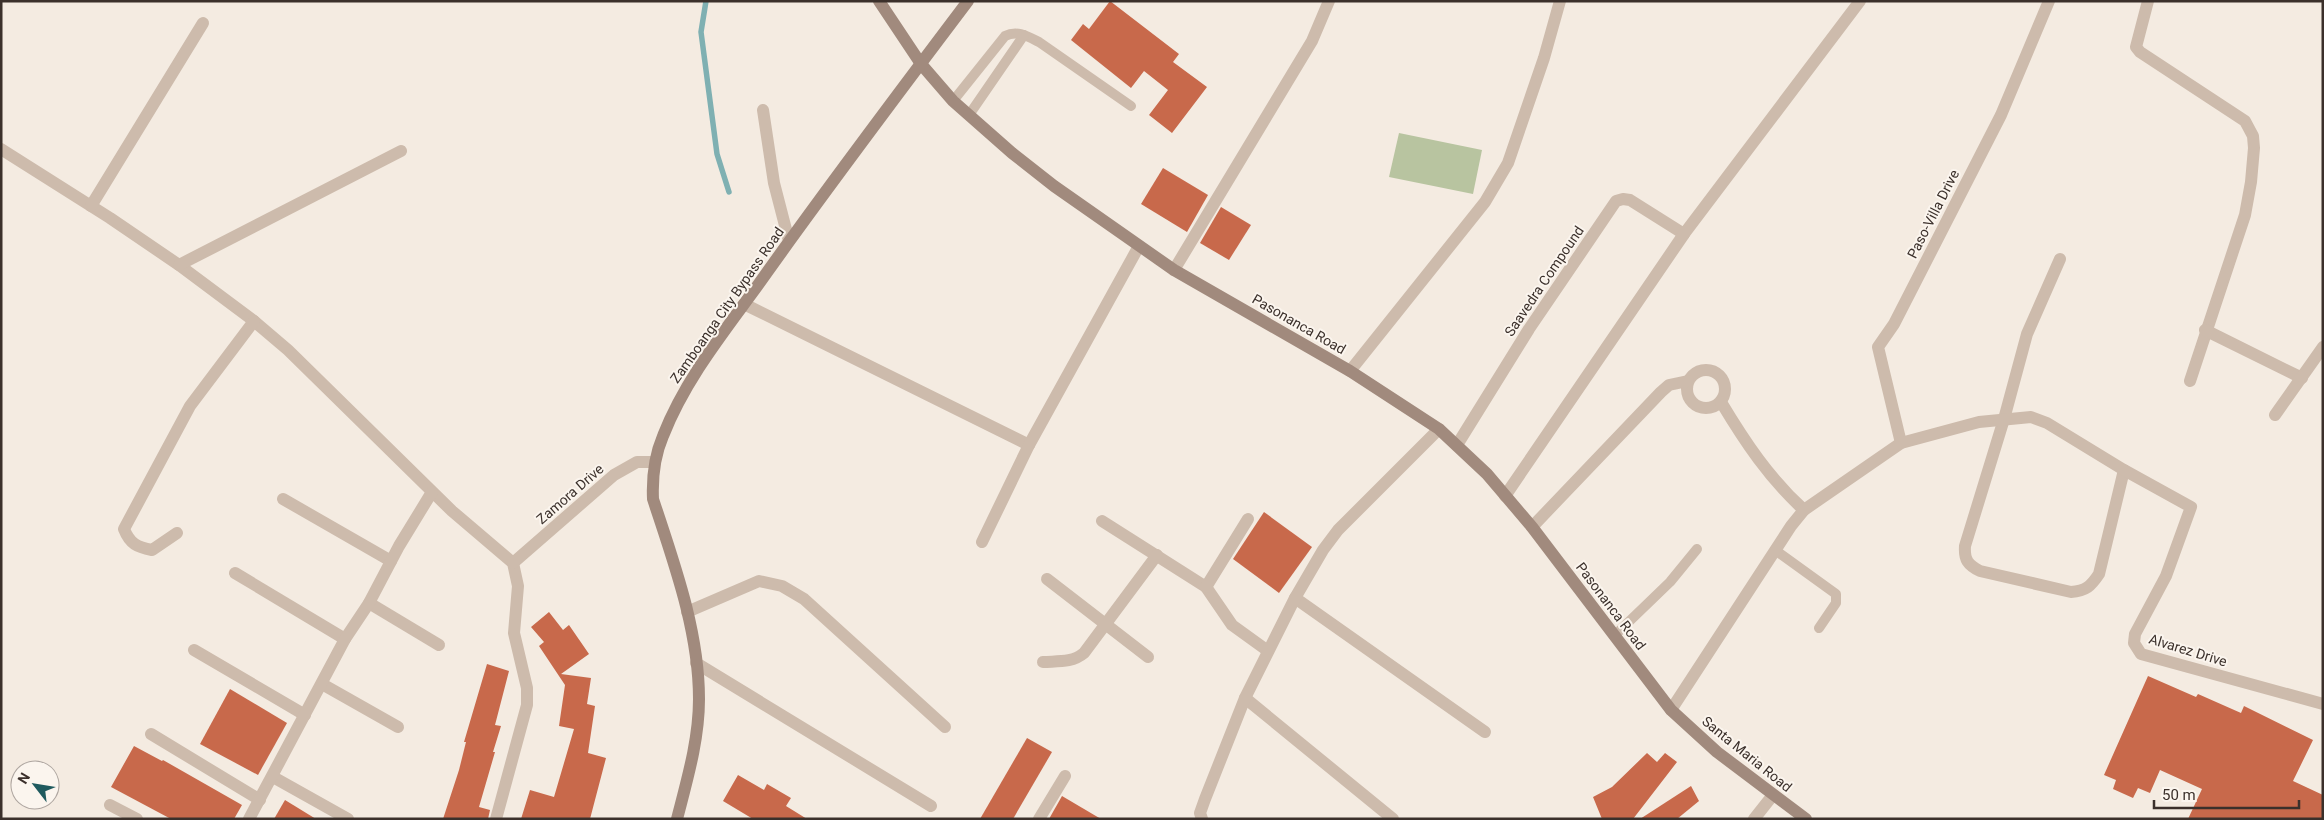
<svg xmlns="http://www.w3.org/2000/svg" width="2324" height="820" font-family="Roboto,sans-serif">
  <style>
    .garden { fill: #b8c4a0 }
    .lines { fill: none; stroke-linecap: round; stroke-linejoin: round }
    .stream { stroke: #7fb0b2; stroke-width: 5.5 }
    .building { fill: #c8694b }
    .lane { stroke: #cdbbac; stroke-width: 10 }
    .street { stroke: #cdbbac; stroke-width: 12 }
    .secondary { stroke: #a18a7d; stroke-width: 12 }
    .labels { text-anchor: middle; stroke-width: 4; stroke-linejoin: round; paint-order: stroke }
    .street-label { font-size: 14px; fill: #3b302b; stroke: #fbf5ee }
  </style>
  <rect width="100%" height="100%" fill="#f4ebe1"/>
  <polygon class="garden" points="1399,133 1482,150 1473,194 1389,177"/>
  <g class="lines">
    <polyline class="stream" points="706,1 701,32 717,154 729,192"/>
  </g>
  <g class="building">
    <polygon points="1110,1 1179,54 1173,62 1207,87 1172,133 1149,115 1168,90 1144,71 1131,88 1071,40 1083,24 1089,29"/>
    <polygon points="1163,168 1208,195 1187,232 1141,204"/>
    <polygon points="1221,207 1251,225 1229,260 1200,243"/>
    <polygon points="1264,512 1312,547 1279,593 1233,559"/>
    <polygon points="549,612 563,630 569,625 589,654 561,674 591,678 587,704 595,706 588,753 606,758 590,819 521,819 530,790 554,797 574,729 559,726 565,685 539,646 544,642 531,627"/>
    <polygon points="487,664 509,671 495,725 501,726 493,752 495,752 479,807 490,810 488,819 443,819 459,770 466,742 464,742"/>
    <polygon points="2148,676 2196,697 2198,694 2241,713 2244,706 2313,740 2293,781 2323,795 2323,819 2188,819 2202,789 2160,770 2150,793 2138,788 2133,798 2113,789 2116,780 2104,775"/>
    <polygon points="230,689 287,723 258,775 200,744"/>
    <polygon points="1027,738 1052,752 1013,819 980,819"/>
    <polygon points="134,746 162,761 163,760 242,805 234,819 171,819 111,787"/>
    <polygon points="1647,753 1657,762 1665,753 1677,762 1633,819 1602,819 1593,797 1612,787"/>
    <polygon points="738,775 764,790 767,784 791,798 786,806 807,819 753,819 723,801"/>
    <polygon points="1691,786 1699,801 1677,819 1640,819"/>
    <polygon points="1062,796 1101,819 1049,819"/>
    <polygon points="285,800 316,819 274,819"/>
  </g>
  <g class="lines">
    <g class="lane">
      <path d="M953,101L1005,36C1017,30 1027,36 1039,42L1131,106"/>
      <polyline points="969,115 1024,35"/>
      <polyline points="1775,550 1836,594 1836,603 1819,628"/>
      <polyline points="1614,636 1670,582 1697,549"/>
    </g>
    <g class="street">
      <polyline points="2148,1 2136,47 2140,52 2245,121 2253,136 2254,148 2251,182 2245,215 2190,381"/>
      <polyline points="763,110 774,183 789,241"/>
      <polyline points="1,149 110,218 179,265 254,321 288,350 452,511 513,563 518,586 514,633 527,688 527,705 496,819"/>
      <polyline points="91,206 203,23"/>
      <path d="M2060,259L2027,334L2004,419L1965,546C1964,560 1968,565 1980,571L2071,592C2086,591 2091,586 2099,574L2124,470"/>
      <polyline points="179,265 401,151"/>
      <polyline points="1174,270 1312,41 1329,1"/>
      <polyline points="744,304 1029,445"/>
      <polyline points="2205,330 2302,378"/>
      <circle cx="1706" cy="389" r="19"/>
      <polyline points="1350,371 1485,202 1508,163 1544,58 1560,1"/>
      <path d="M1721,402C1745,442 1769,478 1804,510"/>
      <polyline points="2275,415 2323,347"/>
      <polyline points="1901,443 1878,347 1894,324 2001,115 2049,1"/>
      <polyline points="1457,445 1529,329 1616,201 1623,199 1630,200 1684,234"/>
      <polyline points="1505,496 1684,234 1860,1"/>
      <polyline points="283,499 391,561"/>
      <polyline points="1102,521 1206,587 1232,625 1268,651"/>
      <polyline points="1532,527 1661,392 1669,385 1688,381"/>
      <path d="M177,533L152,550C137,547 130,544 124,529L190,406L254,321"/>
      <polyline points="982,542 1029,445 1139,246"/>
      <polyline points="513,563 614,475 637,462 654,462"/>
      <polyline points="235,573 345,639"/>
      <polyline points="1047,579 1148,657"/>
      <polyline points="1206,587 1248,519"/>
      <polyline points="1295,598 1485,732"/>
      <polyline points="369,603 439,645"/>
      <polyline points="687,612 759,581 782,586 804,599 945,727"/>
      <polyline points="194,650 305,715"/>
      <path d="M1043,662C1058,661 1072,663 1084,653L1157,555"/>
      <polyline points="696,663 931,806"/>
      <polyline points="322,684 398,727"/>
      <polyline points="1245,698 1393,819"/>
      <polyline points="1671,710 1791,526 1804,510 1901,443 1979,422 2031,417 2047,423 2124,470 2191,507 2166,576 2135,634 2134,643 2141,654 2323,704"/>
      <polyline points="151,734 260,800"/>
      <polyline points="273,777 348,819"/>
      <polyline points="110,805 137,819"/>
      <polyline points="249,819 345,639 369,603 399,546 432,492"/>
      <polyline points="1039,819 1065,776"/>
      <polyline points="1202,819 1200,813 1205,799 1245,698 1295,598 1323,550 1338,530 1439,429"/>
      <polyline points="1754,819 1773,795"/>
    </g>
    <g class="secondary">
      <polyline points="879,1 921,64 953,101 1012,153 1054,186 1174,270 1350,371 1439,429 1487,474 1532,527 1671,710 1717,752 1806,819"/>
      <path d="M677,819C687,780 699,740 699,699C699,631 674,563 653,499C652,476 654,457 663,436C685,380 723,333 758,285C826,189 897,95 968,1"/>
    </g>
  </g>
  <g class="labels">
    <g class="street-label">
      <text transform="translate(1933 214) rotate(-63)" y="5">Paso-Villa Drive</text>
      <text transform="translate(1544 281) rotate(-56)" y="5">Saavedra Compound</text>
      <text transform="translate(727 305) rotate(-55)" y="5">Zamboanga City Bypass Road</text>
      <text transform="translate(1299 324) rotate(30)" y="5">Pasonanca Road</text>
      <text transform="translate(570 494) rotate(-41)" y="5">Zamora Drive</text>
      <text transform="translate(1611 606) rotate(53)" y="5">Pasonanca Road</text>
      <text transform="translate(2188 650) rotate(17)" y="5">Alvarez Drive</text>
      <text transform="translate(1747 754) rotate(39)" y="5">Santa Maria Road</text>
    </g>
  </g>
  <rect width="2324" height="820" fill="none" stroke="#3b302b" stroke-width="5"/>
  <g transform="translate(35 785) rotate(301)"><circle r="24" fill="#fbf5ee" stroke="#aea6a0"/>
  <path d="M0-4L9 19L0 12L-9 19Z" fill="#1f5a5e"/>
  <text y="-8" font-size="14" font-weight="bold" text-anchor="middle" fill="#3b302b">N</text>
  </g>
  <path d="M2154 800v8h145v-8" fill="none" stroke="#3b302b" stroke-width="2.5"/>
  <text x="2162" y="800" font-size="15" fill="#3b302b" stroke="#fbf5ee" stroke-width="4" paint-order="stroke">50 m</text>
</svg>
